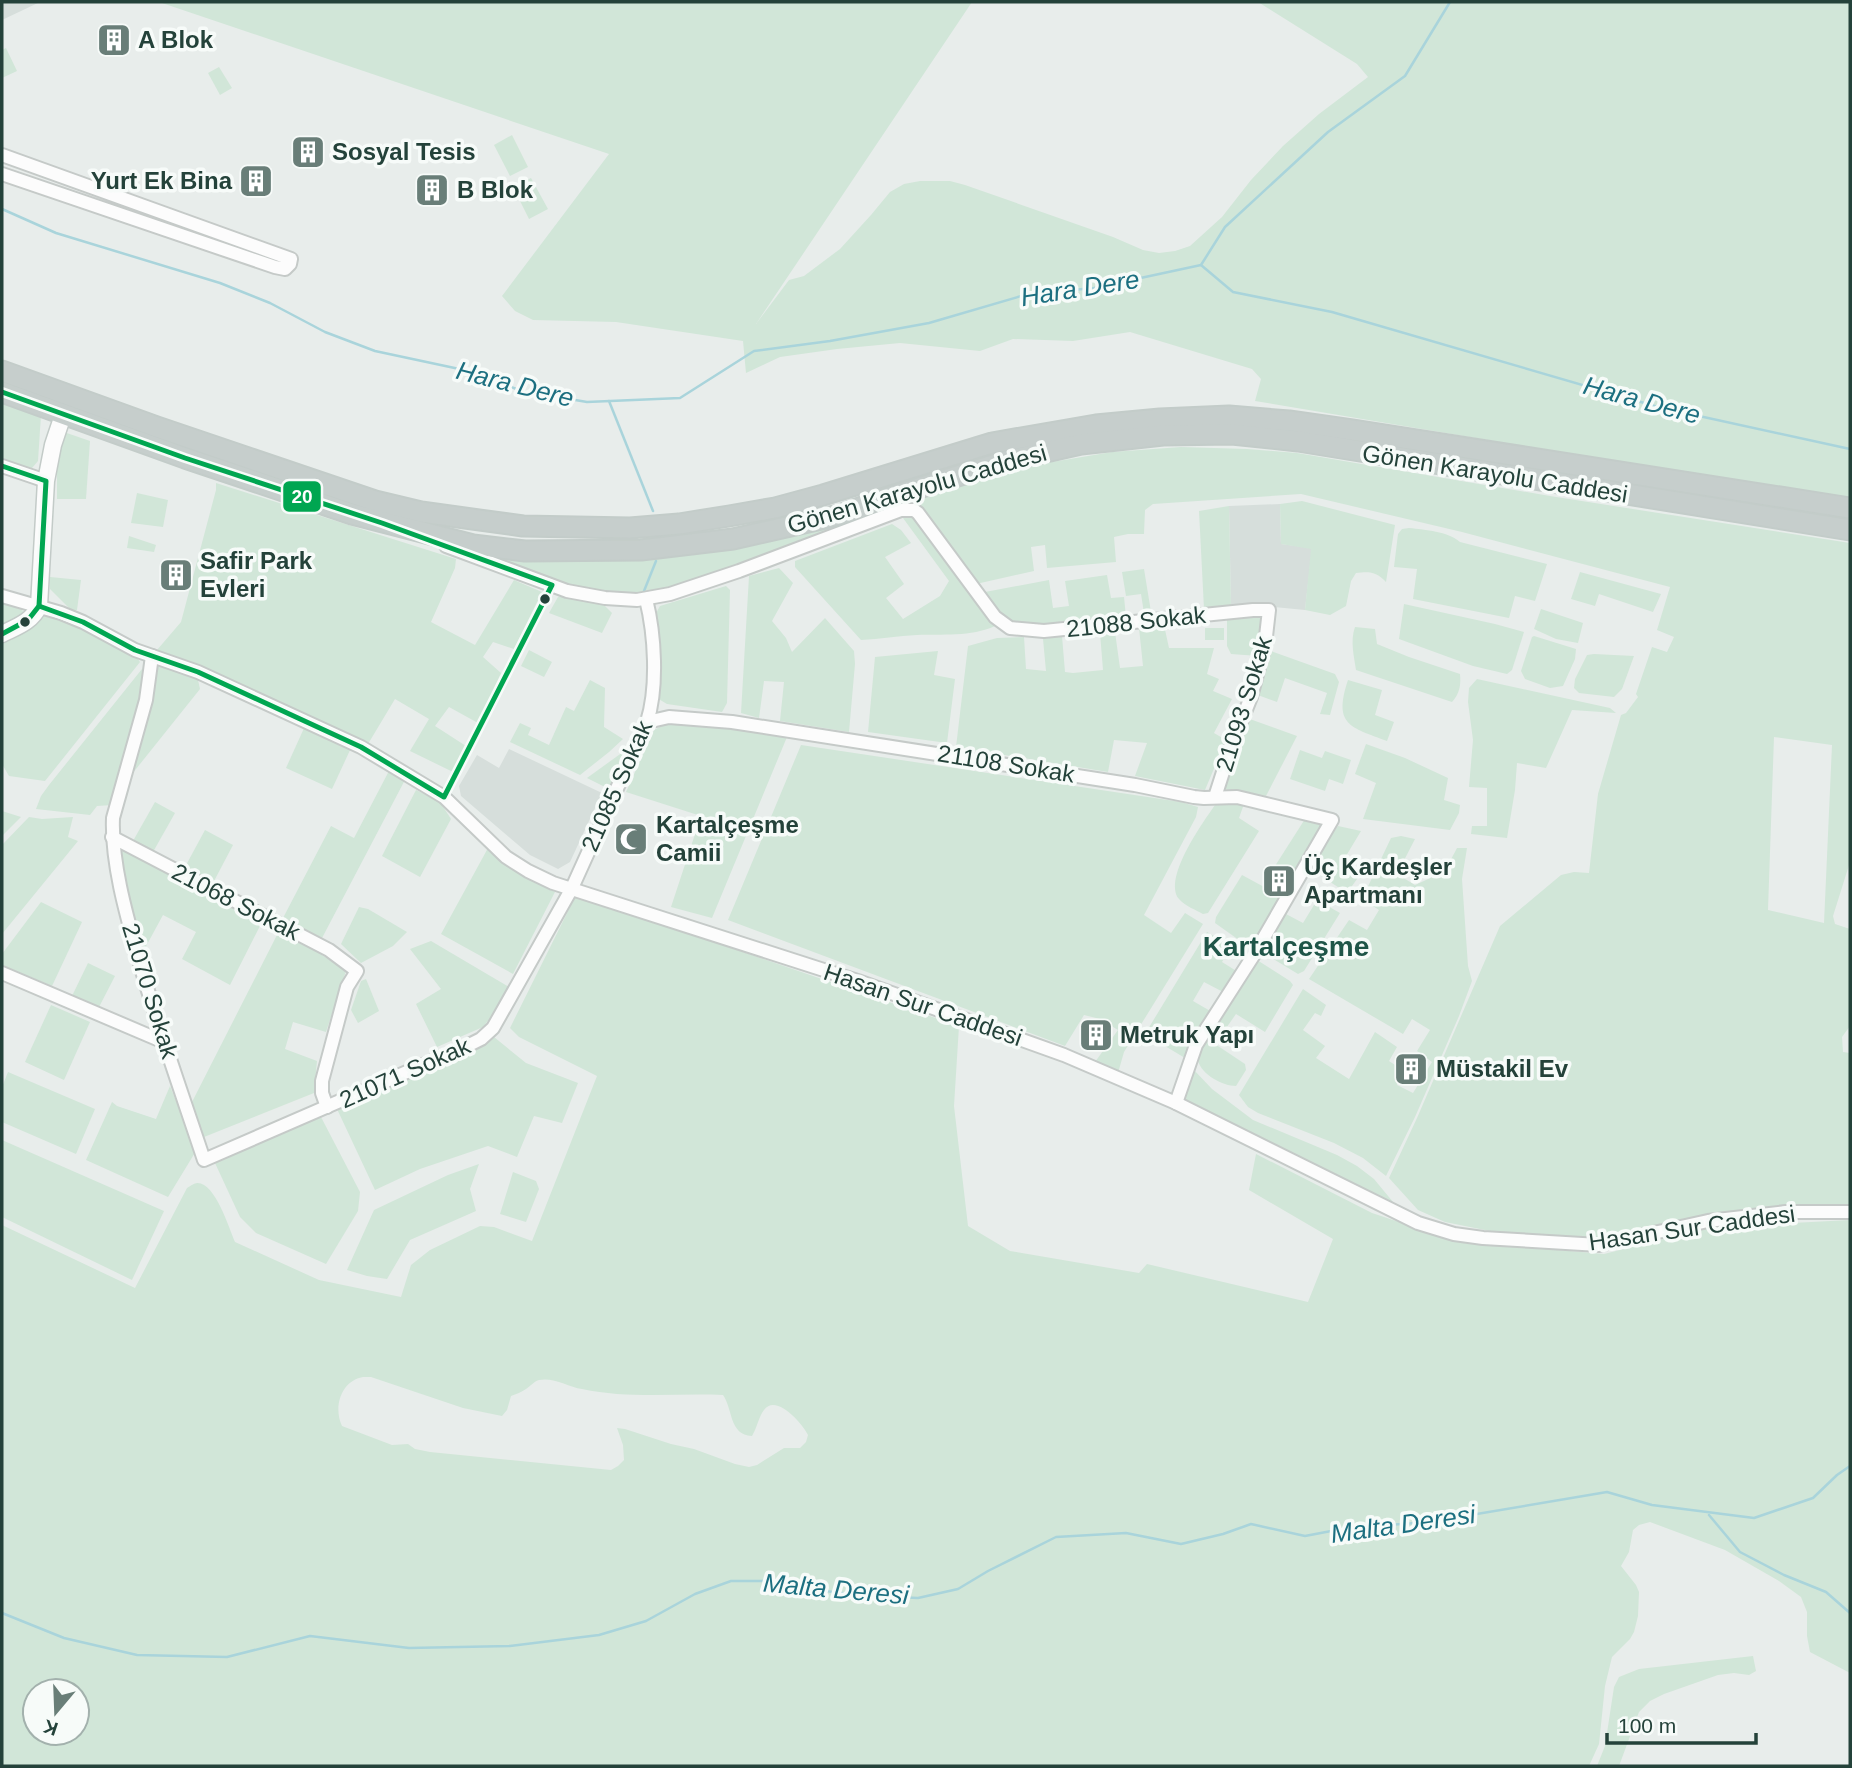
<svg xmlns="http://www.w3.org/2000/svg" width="1852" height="1768" font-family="Helvetica,sans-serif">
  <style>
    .built { fill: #d6dedb }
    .green { fill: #d1e6d8; fill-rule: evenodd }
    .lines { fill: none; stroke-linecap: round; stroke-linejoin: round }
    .stream { stroke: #a9d4db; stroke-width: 2.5 }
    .minor-casing { stroke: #c5cac8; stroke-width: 16 }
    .secondary-casing { stroke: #c3cbc8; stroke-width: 19 }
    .trunk-casing { stroke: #c3ccc9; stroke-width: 23 }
    .minor { stroke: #fcfcfc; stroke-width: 12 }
    .secondary { stroke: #fcfcfc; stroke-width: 16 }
    .trunk { stroke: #c6cecc; stroke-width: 19 }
    .bus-1-casing { stroke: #f7fbf9; stroke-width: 10 }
    .bus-1 { stroke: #00a651; stroke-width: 5 }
    .bus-dot { fill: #24423a; stroke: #f7fbf9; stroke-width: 2.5 }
    .labels { text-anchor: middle; stroke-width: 7; stroke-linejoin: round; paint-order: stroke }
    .poi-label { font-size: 24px; font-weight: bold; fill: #24423a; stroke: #f7fbf9; text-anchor: start }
    .street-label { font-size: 24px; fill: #24423a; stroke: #f7fbf9 }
    .water-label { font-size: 26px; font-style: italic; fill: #1c6f80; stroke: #f7fbf9 }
    .quarter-label { font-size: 28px; font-weight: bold; fill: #1f5548; stroke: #f7fbf9 }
    .line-badge { stroke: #f7fbf9; stroke-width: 2.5 }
    .badge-label { font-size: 19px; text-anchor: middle; font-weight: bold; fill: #fff }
  </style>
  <rect width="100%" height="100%" fill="#e8edeb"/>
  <g class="built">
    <polygon points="2,2 40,2 2,20"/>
    <polygon points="1280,504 1281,544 1312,548 1305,610 1274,607 1231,607 1229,506"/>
    <polygon points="509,749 602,793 570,862 558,869 530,855 461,796 459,786 477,755 499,768"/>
  </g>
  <g class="green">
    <polygon points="159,2 972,2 756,324 789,280 804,276 840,249 871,215 890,192 904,184 920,181 950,181 965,185 1113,237 1143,250 1159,253 1175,251 1190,246 1222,217 1251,180 1283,146 1319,114 1368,77 1357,64 1258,2 1850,2 1850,501 1255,401 1261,379 1252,369 1130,332 1073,341 1013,339 980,351 900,343 837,349 780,357 746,373 743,341 616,322 533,320 515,311 502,296 609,154"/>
    <polygon points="6,48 17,71 2,78 2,50"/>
    <polygon points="219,67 232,88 220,95 208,73"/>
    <polygon points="512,135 528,167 510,176 494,145"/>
    <polygon points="531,178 548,209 529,219 513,187"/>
    <polygon points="2,401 41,415 38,461 32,468 19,467 2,461"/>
    <polygon points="61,431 90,441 86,499 57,499 57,444"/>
    <path d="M1181,447L1247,449L1297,453L1550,496L1850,543V862L1833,916L1835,924L1850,929V1026L1842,1037L1843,1052L1850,1053V1208L1608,1239L1548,1238L1495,1232L1445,1222L1418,1210L1389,1178L1417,1118L1500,926L1561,875L1574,872L1589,873L1598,794L1621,715L1626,713L1638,697L1636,694L1652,647L1667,652L1674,637L1657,630L1670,587L1462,532L1301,494L1153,504L1145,510L1144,534H1128L1114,537L1116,562L1047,568L1045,545L1031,547L1034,571L976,584L916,499L1022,467L1112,452ZM1774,737L1832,745L1824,923L1768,910Z"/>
    <polygon points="216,483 456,559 455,568 431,622 475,645 514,580 542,592 514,649 493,642 483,657 501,673 478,723 449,707 435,726 466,746 453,772 410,751 429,719 395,699 368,744 178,657 157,650 181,622 216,490"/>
    <polygon points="137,493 168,500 163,527 131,523"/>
    <path d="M1302,501L1395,525L1386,582C1377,572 1370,571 1356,573L1351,581L1346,606L1330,615L1305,610L1311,549L1281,544L1280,504Z"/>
    <polygon points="1229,506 1231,607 1204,609 1199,511"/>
    <path d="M914,517L919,520L952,569L994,621L995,626C971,637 942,634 917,635C898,636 880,639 861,640L795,567V561L892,524L901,530L911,543L885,557L904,584L886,598L903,619L940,596L949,581L903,518Z"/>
    <polygon points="855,518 858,522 749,561 649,594 608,594 551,580 471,550 537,558"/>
    <path d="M1409,528C1426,530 1447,531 1460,542L1547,564L1535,601L1515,596L1509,618L1413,599L1417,569L1394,567L1398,534L1402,529Z"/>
    <polygon points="129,536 156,545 154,552 127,548"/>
    <polygon points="779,568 793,583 772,621 786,638 792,652 825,618 854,651 855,664 849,732 780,721 784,682 764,681 759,718 741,713 749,576"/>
    <polygon points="1144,569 1151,612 1144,613 1141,594 1126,596 1122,572"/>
    <polygon points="1580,572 1661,594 1653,612 1599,594 1595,606 1571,599"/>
    <path d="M1107,575L1111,598L1124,597L1126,617L1030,627C1006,625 1000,615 984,597L985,592L1049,580L1053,608L1069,606L1065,581Z"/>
    <polygon points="50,577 81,580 77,610 72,611 50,589"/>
    <polygon points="726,586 730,590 727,703 722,712 667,704 657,698 655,615 660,606"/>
    <polygon points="561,596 603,604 612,613 602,633 549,613 558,597"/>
    <polygon points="2,602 19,608 24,612 21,617 2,627"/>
    <polygon points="1404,604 1495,624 1524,632 1512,670 1507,674 1473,666 1399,639"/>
    <polygon points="1541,609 1583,623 1578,643 1556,639 1534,629"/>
    <polygon points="49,614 69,619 109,643 135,655 140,662 45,781 9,776 2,764 2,639 39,617"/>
    <polygon points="1258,617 1265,621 1258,656 1231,654 1227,646 1227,619"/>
    <polygon points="1164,625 1169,648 1214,648 1207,674 1219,679 1213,691 1232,699 1214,733 1226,740 1205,790 1135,776 1147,743 1114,740 1108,772 956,747 968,646 997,638 1024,637 1026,669 1046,671 1043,639 1062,636 1065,672 1073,673 1103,670 1100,633 1115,632 1120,668 1143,666 1139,628"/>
    <path d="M1355,627L1375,629L1377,644L1409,657L1460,674C1461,685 1460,693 1452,702L1356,670C1354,656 1350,641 1355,627Z"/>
    <rect x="1205" y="628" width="19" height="12"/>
    <polygon points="1534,636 1576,649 1575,659 1563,686 1550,688 1525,679 1521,671 1532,637"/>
    <polygon points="529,650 552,662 544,677 521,666"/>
    <polygon points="1268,650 1335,674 1339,682 1330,715 1320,714 1327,693 1285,678 1277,702 1255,694"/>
    <polygon points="938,651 934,675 955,679 947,743 868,732 875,657"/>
    <polygon points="1594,654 1634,656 1622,689 1614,697 1579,693 1574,688 1575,679 1587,655"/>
    <polygon points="156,663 198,680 200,689 128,779"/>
    <polygon points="142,669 144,676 142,695 113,805 97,806 90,815 36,809 41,796 49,785"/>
    <polygon points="1477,679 1610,708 1616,713 1572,710 1546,768 1517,763 1515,790 1507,838 1471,834 1472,826 1487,826 1487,788 1469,787 1473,740 1468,702 1469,688"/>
    <polygon points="590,680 605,688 604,727 623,739 609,752 580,775 510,742 520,723 531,728 528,735 549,745 566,707 574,711"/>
    <path d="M1348,680L1382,690L1375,715L1394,722L1387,741C1350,727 1333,725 1348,680Z"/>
    <polygon points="1247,718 1297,736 1266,796 1225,789 1232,758"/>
    <polygon points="685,722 787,737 712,918 671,907 701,816 626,792 654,730 667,723"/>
    <polygon points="305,726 351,748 332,789 286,768"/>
    <polygon points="1366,744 1405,758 1448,778 1444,800 1460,805 1459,813 1450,830 1363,819 1376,783 1355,774"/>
    <polygon points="801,745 1181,802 1198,807 1196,817 1144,915 1171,933 1185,913 1203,924 1124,1052 1118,1073 1095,1062 1118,1030 1100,1019 1084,1015 1065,1046 728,920"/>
    <polygon points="1300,750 1322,758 1325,751 1351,760 1343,784 1329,779 1325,791 1290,779"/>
    <polygon points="623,752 627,752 609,789 587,778"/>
    <polygon points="390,769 406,778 322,938 283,918 331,826 354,838"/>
    <polygon points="416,790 440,802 451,819 420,877 382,856"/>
    <path d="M1218,801H1230L1244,804L1239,818L1259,831L1208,913L1203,914C1196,910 1185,906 1179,899C1162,878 1205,819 1218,801Z"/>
    <polygon points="155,802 175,813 153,852 133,841"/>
    <polygon points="2,811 21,817 2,836"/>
    <polygon points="29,817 42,819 73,817 68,837 78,841 2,934 2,845"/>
    <polygon points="1305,819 1327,824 1293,877 1275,866"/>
    <polygon points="1338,826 1361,831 1343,861 1362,872 1347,893 1312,870 1328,840"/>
    <polygon points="205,830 233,845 213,883 185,867"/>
    <path d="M1401,836L1415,839L1397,874L1415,885C1440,874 1445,872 1457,848H1467L1462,879L1468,966L1472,981L1459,1016L1415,1117L1386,1176L1363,1158L1334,1143L1258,1113L1248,1107L1239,1095L1303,989L1326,1005L1321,1016L1315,1013L1303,1030L1325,1046L1316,1058L1349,1079L1375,1032L1397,1047L1389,1061L1398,1067L1397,1085L1413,1093L1432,1062L1417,1051L1430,1030L1412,1019L1403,1034L1309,979L1349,920L1367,930L1379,910L1362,899L1391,838Z"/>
    <polygon points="488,848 533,881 555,892 513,974 441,934"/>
    <polygon points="120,850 126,850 261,924 230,985 182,959 196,932 163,915 144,950 134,925"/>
    <polygon points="1242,875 1281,896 1253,946 1246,945 1215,923 1216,917"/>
    <path d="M576,895L959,1026L954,1106L968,1226L1010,1251L1139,1273L1147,1264L1308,1302L1333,1239L1249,1190L1256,1154L1372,1213L1456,1241L1604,1254L1711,1227L1850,1220V1673L1810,1652L1807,1636V1612L1801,1597L1779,1581L1725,1550L1650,1522L1639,1525L1633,1530L1629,1552L1621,1566L1636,1585L1639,1592L1638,1616L1634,1632L1630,1639L1612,1657L1605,1686L1599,1744L1589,1766H2V1225L135,1288L187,1188C190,1186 195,1183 197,1183C215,1182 229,1228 235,1242L319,1280L401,1297L411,1265L430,1250L480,1226L494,1227L532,1241L597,1076L519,1037L510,1028ZM363,1377H371L463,1408L502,1416L507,1410L511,1396C516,1394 522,1392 526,1389C531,1386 533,1382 539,1380C554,1377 568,1387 582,1389C628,1399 676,1393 723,1395C733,1409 729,1435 752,1436C757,1428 759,1416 764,1410C776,1393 803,1424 808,1435L806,1442L800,1448H784L757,1465L749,1467L735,1464L694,1449L671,1444L625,1429L617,1428L623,1445L624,1460L618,1466L611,1470L430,1452L415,1449L408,1444L392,1445L342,1426C333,1407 341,1381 363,1377ZM35,1691H77V1733H35Z"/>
    <polygon points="1317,900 1340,913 1304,971 1298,974 1265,954 1266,946 1286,914 1303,923"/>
    <polygon points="41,902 82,922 52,986 2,965 2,954"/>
    <polygon points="359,907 368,909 407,932 393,946 361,963 341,944"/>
    <polygon points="1207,932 1231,946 1222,962 1238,972 1225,993 1204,982 1193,1001 1212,1012 1185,1058 1145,1034"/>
    <polygon points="278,933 316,951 346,971 326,1032 293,1022 285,1049 317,1061 314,1093 204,1137 192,1102"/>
    <polygon points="431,941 509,987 495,1012 483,1027 437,1047 416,1004 441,989 410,949"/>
    <path d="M1257,960L1290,981L1293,985L1265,1032L1236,1014L1215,1044L1245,1064L1246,1070L1236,1086C1223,1086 1202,1075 1198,1061C1197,1055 1200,1049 1202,1044Z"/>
    <polygon points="88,963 115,976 98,1009 72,996"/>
    <polygon points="366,979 379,1011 358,1023 351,1010 361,981"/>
    <polygon points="51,1005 90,1022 64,1080 25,1062"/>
    <polygon points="494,1037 526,1063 578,1083 562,1123 534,1116 517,1157 488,1146 420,1169 375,1190 337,1109 483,1046"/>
    <polygon points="1194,1070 1212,1089 1253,1120 1337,1155 1357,1166 1374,1179 1398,1208 1181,1098"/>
    <polygon points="8,1072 95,1109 76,1154 2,1122 2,1087"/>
    <polygon points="170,1086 196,1151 168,1197 86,1160 112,1102 117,1106 156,1119"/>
    <polygon points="321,1117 360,1192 358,1211 326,1264 256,1233 240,1217 215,1163"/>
    <polygon points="2,1140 164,1211 132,1280 2,1217"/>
    <polygon points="479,1164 470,1189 476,1211 410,1240 387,1279 367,1276 347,1270 374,1210 448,1175"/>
    <polygon points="513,1172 536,1181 539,1189 526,1222 500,1214"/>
    <polygon points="1753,1656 1756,1671 1749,1675 1734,1673 1718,1675 1664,1694 1650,1701 1639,1712 1619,1766 1597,1766 1605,1746 1614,1687 1619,1677 1639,1669"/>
  </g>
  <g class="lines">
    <g class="stream">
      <polyline points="2,209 56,233 220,283 270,303 325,332 375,351 464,370 522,391 587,402 680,398 754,351 830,341 929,323 1028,294 1094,288 1201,265 1225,227 1328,132 1405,76 1450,2"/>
      <polyline points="1201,265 1233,292 1332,312 1658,407 1850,449"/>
      <polyline points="609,401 653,511"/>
      <polyline points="644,591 656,561"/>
      <polyline points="1709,1515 1740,1552 1784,1575 1826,1592 1850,1613"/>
      <polyline points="2,1613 64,1638 137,1655 227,1657 310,1636 409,1648 510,1646 599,1635 646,1621 695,1594 731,1581 779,1581 832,1592 870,1596 918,1598 958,1589 988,1571 1056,1537 1126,1533 1181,1544 1223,1534 1251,1524 1305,1536 1347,1528 1429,1522 1607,1492 1652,1505 1754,1518 1813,1498 1837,1475 1850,1466"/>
    </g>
    <g class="minor-casing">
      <g id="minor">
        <polyline points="2,155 291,259 290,264 285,269 275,267 2,174"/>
        <polyline points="2,466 46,481"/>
        <polyline points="446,546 567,591 605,598 637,600 670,594 739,571 901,510 914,510 918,513 995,617 1010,628 1044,631 1253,610 1269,610 1265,645 1251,697 1231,747 1215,797"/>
        <polyline points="2,596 61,613 83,622 135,650 198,672 361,747 444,797 506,857 528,871 553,883 858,981 1064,1055 1176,1103 1418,1223 1454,1234 1483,1238 1599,1245 1708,1221 1786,1212 1850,1212"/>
        <path d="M152,656L146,700L113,818C111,866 129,924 142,971C161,1035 183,1097 204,1160L469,1045L481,1039L493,1028L572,888L647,722C658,687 655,635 646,599"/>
        <polyline points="647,722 669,717 732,722 1135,785 1194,797 1204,798 1237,797 1332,820 1255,953 1196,1045 1176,1103"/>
        <polyline points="112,837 329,950 357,971 347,987 322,1081 322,1093 327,1107"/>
        <polyline points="2,973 164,1042"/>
      </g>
    </g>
    <g class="secondary-casing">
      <path id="secondary" d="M2,634C16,627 32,622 39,606L46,481L53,445L63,415"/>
    </g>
    <g class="trunk-casing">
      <g id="trunk">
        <polyline points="2,371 157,427 375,501 421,512 523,526 630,528 679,524 729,516 775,508 823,495 992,443 1096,425 1160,419 1229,416 1289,421 1352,430 1850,508"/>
        <polyline points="2,392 185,458 352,514 473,545 525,551 641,550 733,539 839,515 896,495 1006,461 1081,444 1163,435 1232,434 1298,441 1850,530"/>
      </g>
    </g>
    <use href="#minor" class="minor"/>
    <use href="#secondary" class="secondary"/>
    <use href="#trunk" class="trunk"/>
    <g class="bus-1-casing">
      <g id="bus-1">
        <polyline points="2,392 185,458 382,523 552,585 444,797 361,747 198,672 135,650 83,622 39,606"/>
        <polyline points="2,466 46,481 39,606 28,620 2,634"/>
      </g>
    </g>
    <use href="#bus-1" class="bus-1"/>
  </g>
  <defs>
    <g id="building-square" transform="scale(1.75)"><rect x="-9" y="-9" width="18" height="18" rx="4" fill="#697e78" stroke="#f7fbf9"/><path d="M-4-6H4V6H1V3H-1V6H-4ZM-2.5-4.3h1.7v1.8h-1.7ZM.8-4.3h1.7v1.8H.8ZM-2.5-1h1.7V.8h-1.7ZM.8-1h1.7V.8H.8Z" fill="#fff"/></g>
    <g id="mosque-square" transform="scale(1.75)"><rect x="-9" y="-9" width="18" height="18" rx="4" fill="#697e78" stroke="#f7fbf9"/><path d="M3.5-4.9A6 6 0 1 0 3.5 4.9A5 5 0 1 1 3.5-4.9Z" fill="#fff"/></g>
  </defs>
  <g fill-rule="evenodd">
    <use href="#building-square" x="114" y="40"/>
    <use href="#building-square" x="308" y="152"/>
    <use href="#building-square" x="256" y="181"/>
    <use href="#building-square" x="432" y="190"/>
    <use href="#building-square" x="176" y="575"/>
    <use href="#mosque-square" x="631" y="839"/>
    <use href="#building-square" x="1279" y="881"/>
    <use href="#building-square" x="1096" y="1035"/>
    <use href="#building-square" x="1411" y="1069"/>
  </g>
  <g class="bus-dot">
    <circle cx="545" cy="599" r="6"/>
    <circle cx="25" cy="622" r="6"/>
  </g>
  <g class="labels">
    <g class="poi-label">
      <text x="138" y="48">A Blok</text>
      <text x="332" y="160">Sosyal Tesis</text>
      <text x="232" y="189" text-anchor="end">Yurt Ek Bina</text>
      <text x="457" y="198">B Blok</text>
      <text x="200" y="569">Safir Park<tspan x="200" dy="28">Evleri</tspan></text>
      <text x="656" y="833">Kartalçeşme<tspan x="656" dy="28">Camii</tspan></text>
      <text x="1304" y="875">Üç Kardeşler<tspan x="1304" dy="28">Apartmanı</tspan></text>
      <text x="1120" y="1043">Metruk Yapı</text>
      <text x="1436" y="1077">Müstakil Ev</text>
    </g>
    <g class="street-label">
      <text transform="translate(1495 474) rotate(9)" y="8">Gönen Karayolu Caddesi</text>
      <text transform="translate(917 489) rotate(-16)" y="8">Gönen Karayolu Caddesi</text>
      <text transform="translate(1136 622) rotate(-6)" y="8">21088 Sokak</text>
      <text transform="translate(1244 704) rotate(-73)" y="8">21093 Sokak</text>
      <text transform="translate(1006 764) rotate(9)" y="8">21108 Sokak</text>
      <text transform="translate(617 786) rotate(-66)" y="8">21085 Sokak</text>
      <text transform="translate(236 902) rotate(27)" y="8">21068 Sokak</text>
      <text transform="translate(150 991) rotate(73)" y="8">21070 Sokak</text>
      <text transform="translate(923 1005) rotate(19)" y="8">Hasan Sur Caddesi</text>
      <text transform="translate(405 1073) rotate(-24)" y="8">21071 Sokak</text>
      <text transform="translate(1692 1228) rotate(-8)" y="8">Hasan Sur Caddesi</text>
    </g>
    <g class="water-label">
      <text transform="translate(1080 288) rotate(-9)" y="9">Hara Dere</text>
      <text transform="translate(515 384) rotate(14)" y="9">Hara Dere</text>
      <text transform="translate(1642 400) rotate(15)" y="9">Hara Dere</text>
      <text transform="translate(1403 1524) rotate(-8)" y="9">Malta Deresi</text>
      <text transform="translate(836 1589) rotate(5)" y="9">Malta Deresi</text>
    </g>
    <g class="quarter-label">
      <text x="1286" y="956">Kartalçeşme</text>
    </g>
  </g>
  <rect class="line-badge" x="282" y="480" width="40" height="33" rx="7" fill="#00a651"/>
  <g class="badge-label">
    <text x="302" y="503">20</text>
  </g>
  <rect width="1852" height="1768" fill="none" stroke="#24423a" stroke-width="7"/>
  <g transform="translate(56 1712) rotate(199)"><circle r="33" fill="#f7fbf9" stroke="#a3b1ad" stroke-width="2"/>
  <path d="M0-5L12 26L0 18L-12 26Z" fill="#697e78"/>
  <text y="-10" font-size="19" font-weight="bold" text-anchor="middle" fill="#24423a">K</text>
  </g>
  <path d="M1607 1733v10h149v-10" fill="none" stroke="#24423a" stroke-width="3.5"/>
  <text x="1618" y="1733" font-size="21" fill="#24423a" stroke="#f7fbf9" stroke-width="5" paint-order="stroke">100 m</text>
</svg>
